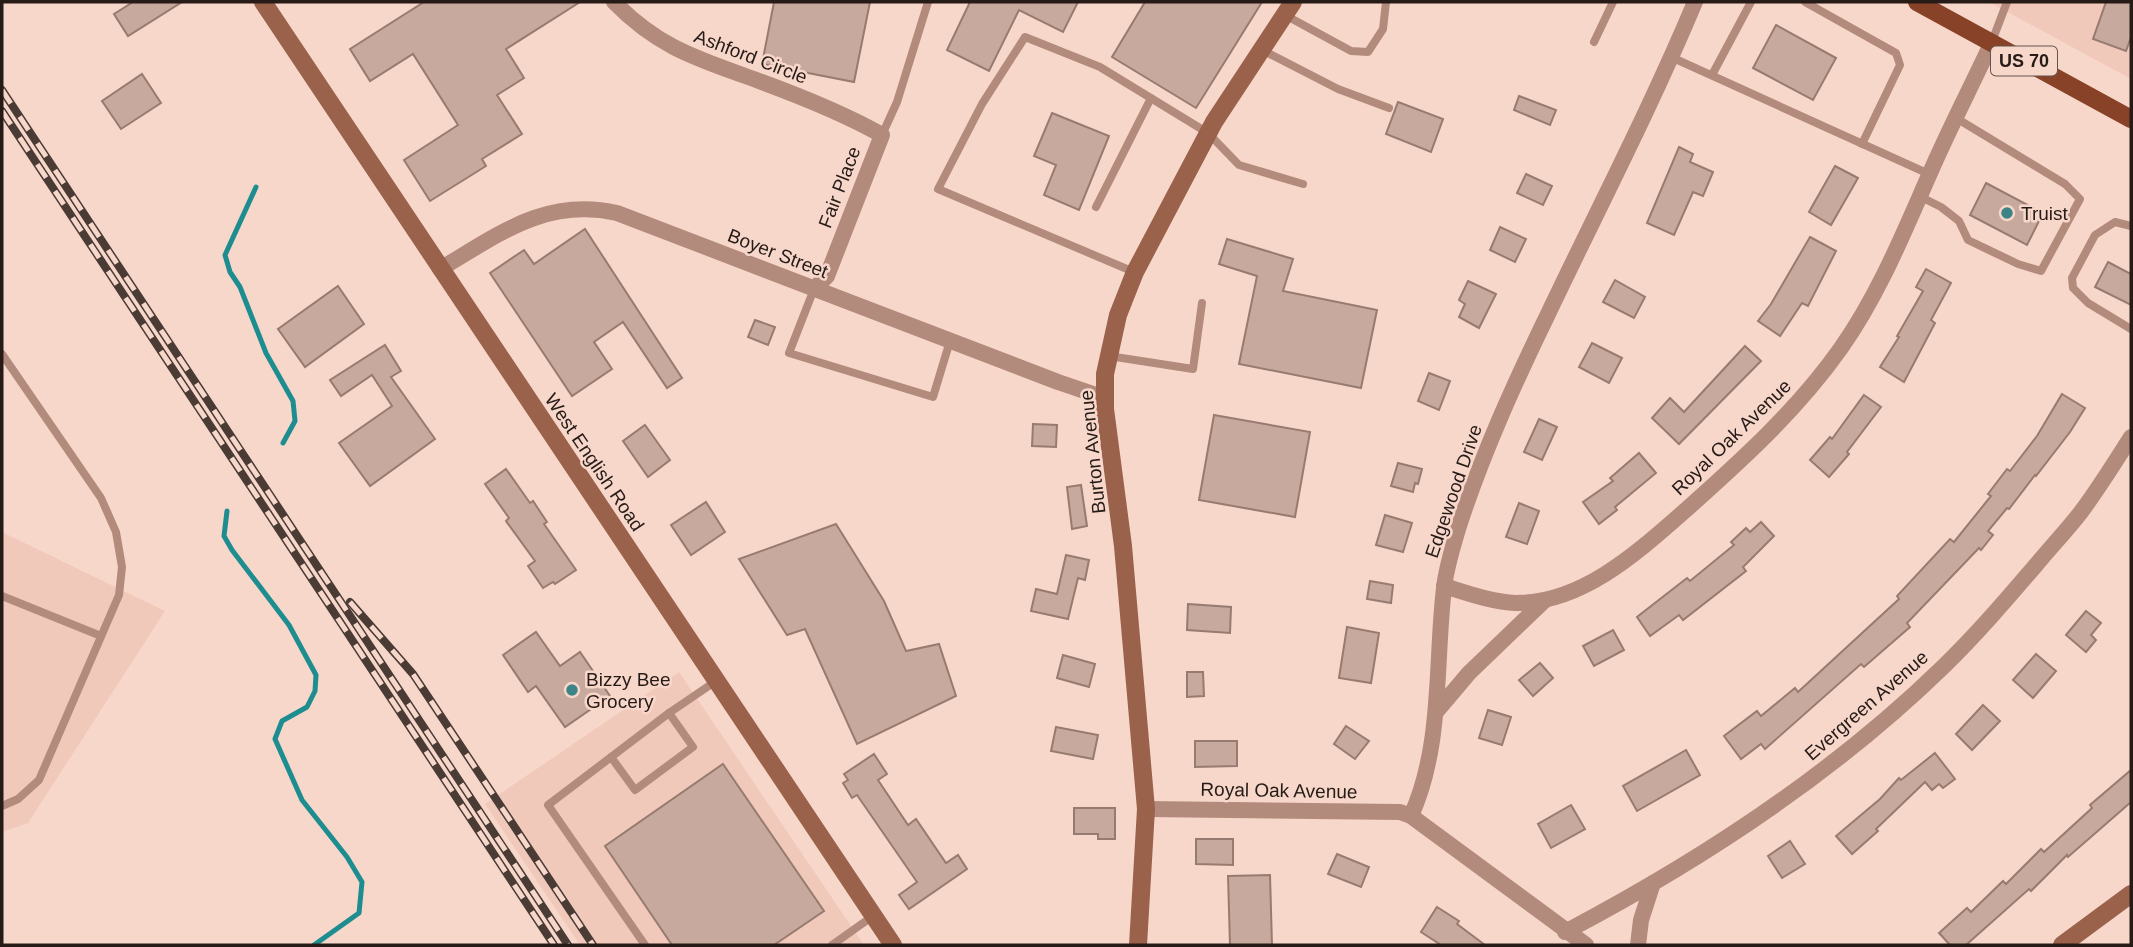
<svg xmlns="http://www.w3.org/2000/svg" width="2133" height="947" font-family="Arial,sans-serif">
  <style>
    .built { fill: #f1c9ba }
    .lines { fill: none; stroke-linecap: round; stroke-linejoin: round }
    .stream { stroke: #1e8d8f; stroke-width: 5 }
    .building { fill: #c7a99d; stroke: #987b70; stroke-width: 2 }
    .lane { stroke: #b38b7c; stroke-width: 8 }
    .street { stroke: #b38b7c; stroke-width: 16 }
    .secondary { stroke: #9a614b; stroke-width: 18 }
    .primary { stroke: #874227; stroke-width: 18 }
    .rail-casing { stroke: #4a3b35; stroke-width: 8 }
    .rail { stroke: #f8d7cb; stroke-width: 5; stroke-dasharray: 16; stroke-linecap: butt }
    .poi-dot { fill: #3c8487; stroke: #f8d7cb; stroke-width: 2.5 }
    .labels { text-anchor: middle; stroke-width: 5; stroke-linejoin: round; paint-order: stroke }
    .shield { fill: #f8d7cb; stroke: #65534d; stroke-width: 2 }
    .shield-label { font-size: 18px; font-weight: bold; fill: #261b17 }
    .street-label { font-size: 19px; fill: #261b17; stroke: #f8d7cb }
    .poi-label { font-size: 19px; fill: #261b17; stroke: #f8d7cb; text-anchor: start }
  </style>
  <rect width="100%" height="100%" fill="#f8d7cb"/>
  <g class="built">
    <polygon points="1989,2 2131,2 2131,79"/>
    <polygon points="2,532 165,611 28,823 2,832"/>
    <polygon points="679,672 864,945 580,945 485,804"/>
  </g>
  <g class="lines">
    <g class="stream">
      <polyline points="256,187 225,255 230,272 240,287 266,353 293,401 295,421 283,443"/>
      <polyline points="227,511 224,536 232,550 289,625 316,675 315,691 307,707 282,721 275,739 302,800 347,857 362,882 359,913 314,945"/>
    </g>
  </g>
  <g class="building">
    <polygon points="133,2 182,2 128,36 114,14"/>
    <polygon points="424,2 580,2 506,49 524,78 497,95 522,134 482,159 486,166 430,201 404,160 458,125 413,54 370,81 350,49"/>
    <polygon points="774,2 870,2 854,82 762,64"/>
    <polygon points="970,2 1078,2 1063,32 1019,10 989,71 947,50"/>
    <polygon points="1145,2 1262,2 1196,108 1112,57"/>
    <polygon points="2106,2 2131,2 2131,37 2126,51 2093,39"/>
    <polygon points="1776,25 1836,58 1813,100 1753,68"/>
    <polygon points="142,74 161,103 121,129 102,101"/>
    <polygon points="1519,96 1556,110 1550,125 1514,110"/>
    <polygon points="1398,102 1443,119 1431,152 1386,134"/>
    <polygon points="1052,113 1109,136 1079,210 1044,195 1056,165 1034,156"/>
    <polygon points="1679,147 1693,154 1690,162 1713,172 1703,196 1693,192 1674,235 1647,223"/>
    <polygon points="1835,166 1858,178 1831,225 1809,212"/>
    <polygon points="1526,174 1552,186 1543,205 1517,193"/>
    <polygon points="1986,183 2043,213 2027,245 1970,215"/>
    <polygon points="1500,227 1526,239 1515,262 1490,250"/>
    <polygon points="585,229 682,378 667,388 623,322 594,342 612,369 572,396 490,273 524,250 534,264"/>
    <polygon points="1810,237 1836,251 1808,306 1802,303 1780,336 1758,321 1771,304"/>
    <polygon points="1227,239 1293,259 1283,291 1377,310 1361,388 1239,364 1257,276 1219,264"/>
    <polygon points="2108,262 2131,274 2131,305 2095,287"/>
    <polygon points="1926,269 1951,283 1931,320 1935,323 1904,382 1880,367 1899,337 1897,336 1923,291 1916,287"/>
    <polygon points="1615,280 1645,297 1634,318 1603,302"/>
    <polygon points="1468,281 1496,294 1479,328 1459,317 1465,304 1459,300"/>
    <polygon points="338,286 364,324 305,367 278,329"/>
    <polygon points="755,320 775,327 768,345 748,337"/>
    <polygon points="1592,343 1622,358 1609,383 1579,367"/>
    <polygon points="385,345 401,371 391,377 435,439 370,486 339,443 392,406 372,375 341,396 330,380"/>
    <polygon points="1745,346 1761,361 1679,444 1652,418 1670,398 1684,412"/>
    <polygon points="1429,373 1450,381 1439,410 1418,401"/>
    <polygon points="2062,394 2085,408 2070,432 2036,476 2035,475 2009,509 2007,508 1988,531 1993,535 1981,550 1979,548 1907,623 1910,627 1864,667 1861,664 1765,749 1761,744 1741,759 1724,736 1757,711 1761,716 1795,688 1798,692 1899,599 1897,596 1950,539 1954,542 1991,496 1988,494 2007,469 2010,471 2037,436"/>
    <polygon points="1864,395 1881,407 1847,452 1849,454 1829,477 1810,460 1830,437 1832,439"/>
    <polygon points="1214,415 1310,432 1295,517 1199,500"/>
    <polygon points="1539,419 1557,427 1542,460 1524,452"/>
    <polygon points="1033,424 1057,425 1056,447 1032,446"/>
    <polygon points="645,425 670,460 648,477 623,441"/>
    <polygon points="1639,453 1656,473 1615,507 1617,510 1599,524 1583,502 1613,481 1610,478"/>
    <polygon points="1398,463 1422,469 1418,484 1415,483 1413,492 1391,486"/>
    <polygon points="506,469 530,503 533,501 547,522 544,524 576,570 555,584 553,582 543,588 528,566 535,561 506,521 509,518 485,484"/>
    <polygon points="1081,485 1087,526 1072,529 1067,487"/>
    <polygon points="706,502 725,532 691,555 671,525"/>
    <polygon points="1519,503 1539,511 1527,544 1506,537"/>
    <polygon points="1385,515 1412,523 1403,552 1376,545"/>
    <polygon points="1761,522 1774,536 1743,567 1746,571 1683,620 1679,615 1650,636 1637,617 1687,578 1690,581 1734,545 1731,542 1746,528 1750,532"/>
    <polygon points="836,524 884,601 906,651 939,644 956,696 857,744 805,629 787,635 739,559"/>
    <polygon points="1066,555 1089,560 1085,580 1078,578 1068,619 1031,611 1036,589 1057,594"/>
    <polygon points="1370,581 1393,585 1391,603 1367,599"/>
    <polygon points="1188,604 1231,607 1230,633 1187,630"/>
    <polygon points="2086,611 2101,623 2091,635 2096,640 2086,652 2066,635"/>
    <polygon points="1347,627 1379,633 1371,683 1339,678"/>
    <polygon points="1613,630 1624,650 1594,666 1583,646"/>
    <polygon points="536,632 560,666 580,652 610,696 565,727 536,686 528,692 503,655"/>
    <polygon points="2036,654 2056,671 2033,698 2013,680"/>
    <polygon points="1063,655 1095,664 1089,687 1057,678"/>
    <polygon points="1540,663 1553,678 1533,696 1519,680"/>
    <polygon points="1187,672 1203,672 1204,696 1187,697"/>
    <polygon points="1983,705 2000,721 1972,750 1956,734"/>
    <polygon points="1488,710 1511,717 1502,745 1479,738"/>
    <polygon points="1346,726 1369,741 1355,759 1334,744"/>
    <polygon points="1056,727 1098,735 1093,759 1051,751"/>
    <polygon points="1195,741 1237,741 1237,766 1195,767"/>
    <polygon points="1686,750 1700,775 1637,811 1623,786"/>
    <polygon points="1935,753 1955,779 1943,788 1939,784 1932,790 1925,782 1876,829 1878,831 1852,854 1836,836 1880,799 1899,778 1901,780"/>
    <polygon points="874,754 887,774 878,780 908,825 916,819 946,863 958,855 967,869 909,909 899,895 917,882 857,795 852,798 843,783 848,780 844,774"/>
    <polygon points="723,764 824,911 774,945 672,945 605,846"/>
    <polygon points="2131,770 2131,802 2068,857 2067,855 2031,891 2029,889 1966,945 1950,945 1939,933 1967,908 1971,912 2003,881 2006,884 2041,849 2044,852 2092,808 2090,805"/>
    <polygon points="1571,805 1585,829 1551,848 1538,824"/>
    <polygon points="1074,808 1115,808 1115,839 1098,839 1098,834 1074,834"/>
    <polygon points="1196,839 1233,839 1233,865 1196,864"/>
    <polygon points="1790,841 1805,864 1782,878 1768,856"/>
    <polygon points="1337,854 1369,867 1361,887 1328,874"/>
    <polygon points="1270,875 1272,945 1230,945 1228,876"/>
    <polygon points="1437,907 1459,921 1457,924 1485,945 1441,945 1421,932"/>
  </g>
  <g class="lines">
    <g class="lane">
      <polyline points="1805,2 1896,53 1900,65 1862,144"/>
      <polyline points="1285,15 1351,51 1368,52 1383,29 1386,2"/>
      <polyline points="1594,42 1613,2"/>
      <polyline points="1991,44 2007,2"/>
      <polyline points="1262,50 1338,89 1389,108"/>
      <polyline points="1671,57 1929,174"/>
      <polyline points="1712,75 1751,2"/>
      <polyline points="882,135 897,102 928,2"/>
      <polyline points="1919,196 1941,207 1959,221 1968,240 2018,264 2041,271 2080,199 2065,184 1956,118"/>
      <polyline points="1096,207 1151,98"/>
      <polyline points="2131,226 2115,222 2095,235 2072,278 2073,288 2088,303 2131,329"/>
      <polyline points="1134,272 938,189 982,104 1025,37 1100,67 1208,133 1239,165 1303,184"/>
      <polyline points="814,289 789,353 933,397 950,341"/>
      <polyline points="2,354 101,498 116,532 122,567 119,595 39,780 18,799 2,806"/>
      <polyline points="1109,356 1193,369 1202,303"/>
      <polyline points="2,596 101,636"/>
      <polyline points="611,757 635,790 693,747 669,713"/>
      <polyline points="645,945 548,805 669,713 716,681"/>
      <polyline points="832,945 873,916"/>
    </g>
    <g class="street">
      <path d="M614,2C660,49 699,59 759,81C800,96 843,113 882,135L827,276L814,289"/>
      <path d="M440,269C498,235 545,197 617,213L1058,382L1105,398"/>
      <path d="M1444,586C1467,593 1491,602 1516,603C1584,603 1640,550 1688,508C1744,458 1798,409 1841,348C1879,294 1904,232 1930,173C1949,129 1971,87 1991,44"/>
      <polyline points="1436,712 1469,673 1544,601"/>
      <polyline points="1146,809 1400,812 1411,816 1586,945"/>
      <path d="M1411,816C1443,745 1435,664 1444,588C1446,568 1453,546 1459,526C1483,452 1515,382 1549,312C1598,209 1651,107 1695,2"/>
      <path d="M1565,932C1702,860 1832,775 1943,667C1976,635 2006,600 2036,565C2051,547 2067,530 2081,512C2099,488 2115,462 2131,437"/>
      <polyline points="1638,945 1641,920 1653,883"/>
    </g>
    <g class="secondary">
      <polyline points="263,2 893,945"/>
      <polyline points="1138,945 1146,809 1123,546 1105,409 1105,374 1118,315 1135,272 1214,122 1293,2"/>
      <polyline points="2062,945 2131,894"/>
    </g>
    <polyline class="primary" points="1917,2 2131,119"/>
    <g class="rail-casing">
      <g id="rail">
        <polyline points="2,90 568,945"/>
        <polyline points="2,111 554,945"/>
        <polyline points="350,602 413,674 593,945"/>
      </g>
    </g>
    <use href="#rail" class="rail"/>
  </g>
  <g class="poi-dot">
    <circle cx="2007" cy="213" r="7"/>
    <circle cx="572" cy="690" r="7"/>
  </g>
  <g class="labels">
    <rect class="shield" x="1991" y="46.5" width="66" height="29" rx="5"/>
    <g class="shield-label">
      <text x="2024" y="67">US 70</text>
    </g>
    <g class="street-label">
      <text transform="translate(751 56) rotate(21)" y="7">Ashford Circle</text>
      <text transform="translate(839 187) rotate(-69)" y="7">Fair Place</text>
      <text transform="translate(778 253) rotate(21)" y="7">Boyer Street</text>
      <text transform="translate(1731 437) rotate(-44)" y="7">Royal Oak Avenue</text>
      <text transform="translate(1092 452) rotate(-96)" y="7">Burton Avenue</text>
      <text transform="translate(595 462) rotate(56)" y="7">West English Road</text>
      <text transform="translate(1453 491) rotate(-71)" y="7">Edgewood Drive</text>
      <text transform="translate(1866 705) rotate(-41)" y="7">Evergreen Avenue</text>
      <text transform="translate(1279 790) rotate(1)" y="7">Royal Oak Avenue</text>
    </g>
    <g class="poi-label">
      <text x="2021" y="220">Truist</text>
      <text x="586" y="686">Bizzy Bee<tspan x="586" dy="22">Grocery</tspan></text>
    </g>
  </g>
  <rect width="2133" height="947" fill="none" stroke="#261b17" stroke-width="7"/>
</svg>
